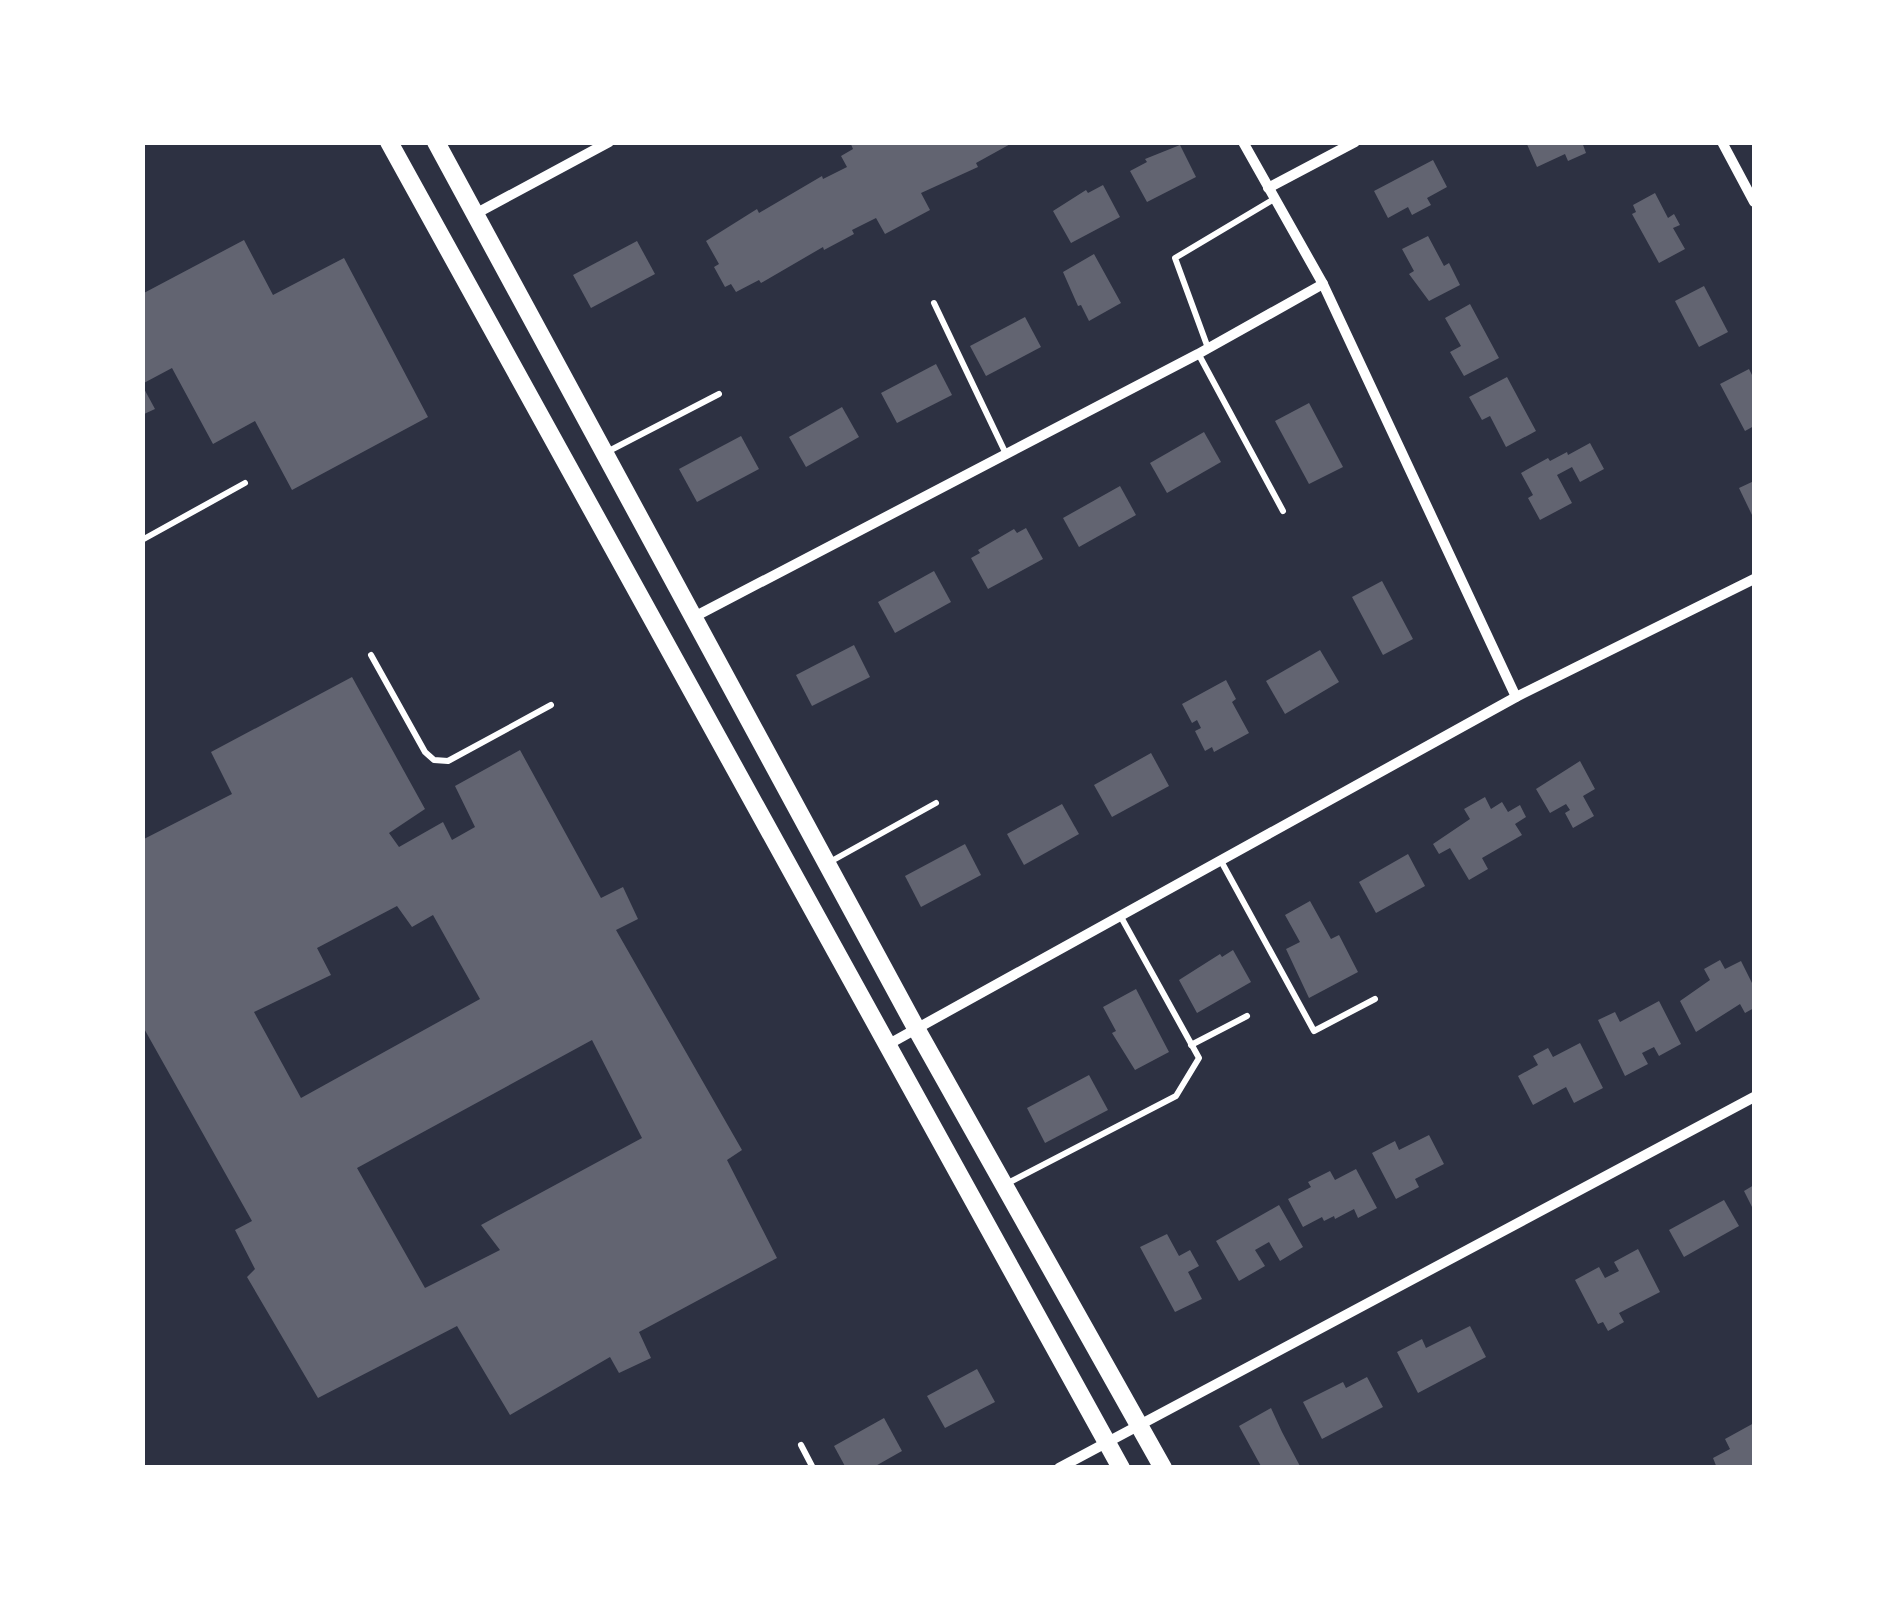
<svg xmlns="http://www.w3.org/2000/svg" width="1897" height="1610" font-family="'IBM Plex Sans',sans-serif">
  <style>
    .building { fill: #626471; fill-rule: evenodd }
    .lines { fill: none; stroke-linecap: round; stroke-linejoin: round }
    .service { stroke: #fff; stroke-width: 6 }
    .minor { stroke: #fff; stroke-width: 10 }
    .secondary { stroke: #fff; stroke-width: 18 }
  </style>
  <rect width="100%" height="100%" fill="#2d3142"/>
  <g class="building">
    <polygon points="850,142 1014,142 976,163 978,167 921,193 930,210 885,234 876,218 852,230 854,234 824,250 823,247 761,283 759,280 736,292 731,284 725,287 714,267 719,264 706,241 757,209 759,213 822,176 823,179 847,167 841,156 853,149"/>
    <polygon points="1526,142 1582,142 1586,153 1568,161 1565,154 1537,167"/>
    <polygon points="1180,145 1196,177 1147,202 1130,171 1147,162 1145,159"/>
    <polygon points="1433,160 1447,187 1427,198 1431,205 1412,215 1408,207 1388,218 1374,191"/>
    <polygon points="1103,185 1120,217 1071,243 1053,211 1086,190 1088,193"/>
    <polygon points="1655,193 1668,218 1674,214 1680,225 1673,228 1685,249 1659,263 1632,214 1636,212 1633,205"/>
    <polygon points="1428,236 1444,266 1449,263 1460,285 1429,301 1409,274 1414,271 1402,249"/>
    <polygon points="244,240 273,295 344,258 428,417 292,490 255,421 213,444 172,368 142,384 142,294"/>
    <polygon points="637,241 655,274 591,308 573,275"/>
    <polygon points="1094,254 1121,303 1089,321 1081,305 1078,306 1063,272"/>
    <polygon points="1704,286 1728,332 1699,347 1675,301"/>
    <polygon points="1470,304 1499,358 1464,376 1450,352 1461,346 1445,318"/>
    <polygon points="1025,317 1041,347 986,376 970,346"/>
    <polygon points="936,364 952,395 897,423 881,393"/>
    <polygon points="1749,369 1754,379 1754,426 1745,431 1720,384"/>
    <polygon points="1507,377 1536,431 1506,447 1490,416 1482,420 1469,397"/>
    <polygon points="142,385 155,409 142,415"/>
    <polygon points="1309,403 1343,467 1309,484 1275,421"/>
    <polygon points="842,407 859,437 806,467 789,437"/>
    <polygon points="1204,432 1221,462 1167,493 1150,463"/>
    <polygon points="741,436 759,469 697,502 679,469"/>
    <polygon points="1590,443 1604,469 1580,482 1572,467 1557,475 1572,503 1540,520 1528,498 1533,495 1521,473 1548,458 1550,461 1567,452 1568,455"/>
    <polygon points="1754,481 1754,514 1752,515 1739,488"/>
    <polygon points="1120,486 1136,515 1079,547 1063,518"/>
    <polygon points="1026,528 1043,559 988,589 971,558 980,553 978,550 1014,529 1017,533"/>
    <polygon points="934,571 951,602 895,633 878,602"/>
    <polygon points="1382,581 1413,639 1383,655 1352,597"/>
    <polygon points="854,645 870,677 812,706 796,675"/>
    <polygon points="1320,650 1339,682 1285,714 1266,681"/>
    <path d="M352,677L425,809L389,833L399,847L443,822L452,840L475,827L455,786L520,750L601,898L623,887L638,919L616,930L742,1150L727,1160L777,1258L639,1332L651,1358L619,1373L610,1357L510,1415L457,1326L318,1398L247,1277L255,1269L235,1230L252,1221L142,1025V840L232,794L211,752ZM397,906L412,927L433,915L480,999L301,1098L254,1012L331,975L317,948ZM592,1040L642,1138L481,1225L500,1250L425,1288L357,1168Z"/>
    <polygon points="1226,680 1236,699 1232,702 1249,733 1214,752 1212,747 1205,751 1195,731 1201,728 1197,720 1192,723 1182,704"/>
    <polygon points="1151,753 1169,786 1112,817 1094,785"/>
    <polygon points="1580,761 1595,789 1583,796 1594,816 1573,828 1565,813 1570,810 1566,804 1550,813 1536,789"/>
    <polygon points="1485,797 1491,809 1502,802 1508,812 1520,805 1526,817 1515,824 1522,835 1482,858 1488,869 1469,880 1450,848 1439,854 1433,844 1470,819 1464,809"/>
    <polygon points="1062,804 1079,834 1024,865 1007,834"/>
    <polygon points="965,844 981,875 921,907 905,876"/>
    <polygon points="1408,854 1425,886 1376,913 1359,882"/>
    <polygon points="1310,901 1331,939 1339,935 1358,972 1309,998 1286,949 1300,942 1285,915"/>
    <polygon points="1233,950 1251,982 1197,1013 1179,980 1220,954 1222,957"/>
    <polygon points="1720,960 1725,969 1741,961 1754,987 1754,1008 1745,1013 1740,1004 1696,1032 1680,1001 1710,980 1704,969"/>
    <polygon points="1136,989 1169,1052 1135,1070 1112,1033 1116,1031 1103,1007"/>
    <polygon points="1659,1001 1681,1044 1659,1056 1654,1047 1642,1053 1648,1064 1625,1076 1598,1020 1615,1012 1620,1022"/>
    <polygon points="1580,1043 1603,1088 1574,1103 1566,1087 1533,1105 1518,1076 1538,1065 1533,1056 1548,1048 1553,1057"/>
    <polygon points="1089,1075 1108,1110 1045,1143 1027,1108"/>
    <polygon points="1429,1135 1444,1164 1415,1179 1419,1187 1396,1199 1372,1153 1395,1141 1399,1150"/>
    <polygon points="1356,1169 1377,1208 1358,1218 1354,1209 1335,1219 1334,1216 1324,1221 1322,1217 1303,1227 1288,1199 1311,1187 1308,1182 1330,1171 1335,1180"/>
    <polygon points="1754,1185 1754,1211 1744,1191"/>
    <polygon points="1724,1200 1739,1226 1684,1257 1669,1230"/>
    <polygon points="1279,1205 1303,1247 1280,1261 1269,1242 1255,1250 1265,1266 1239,1281 1216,1241"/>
    <polygon points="1167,1234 1179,1256 1190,1250 1199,1266 1188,1272 1202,1299 1175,1312 1140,1247"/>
    <polygon points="1638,1249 1660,1292 1619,1313 1624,1322 1608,1331 1603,1322 1598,1324 1575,1280 1599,1267 1605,1278 1619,1271 1614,1262"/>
    <polygon points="1470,1326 1486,1357 1418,1393 1397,1352 1422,1339 1426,1348"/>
    <polygon points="977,1369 995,1402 945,1428 927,1396"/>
    <polygon points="1367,1377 1383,1407 1322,1439 1303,1402 1343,1382 1346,1388"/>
    <polygon points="1271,1408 1282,1432 1301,1468 1262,1468 1239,1426"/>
    <polygon points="884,1418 902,1451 872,1468 846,1468 834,1446"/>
    <polygon points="1754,1423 1754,1468 1717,1468 1713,1458 1730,1449 1725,1439"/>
  </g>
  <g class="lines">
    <g class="service">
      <polyline points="934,303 1006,454"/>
      <polyline points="1208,348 1175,258 1274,199"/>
      <polyline points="1199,355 1283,511"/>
      <polyline points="605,453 719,394"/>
      <polyline points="142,540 245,483"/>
      <polyline points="371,655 425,752 434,760 448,761 551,705"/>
      <polyline points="1221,861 1314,1031 1375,999"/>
      <polyline points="828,863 936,803"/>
      <polyline points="1191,1045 1247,1016"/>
      <polyline points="1004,1185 1176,1096 1199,1058 1121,917"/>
      <polyline points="801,1445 813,1468"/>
    </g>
    <g class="minor">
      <polyline points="1243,142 1323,284 1516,697"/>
      <polyline points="1722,142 1754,202"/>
      <polyline points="1268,188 1355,142"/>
      <polyline points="477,213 609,142"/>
      <polyline points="694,617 1198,354 1323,284"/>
      <polyline points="887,1045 1516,697 1754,579"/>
      <polyline points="1059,1468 1754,1097"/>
    </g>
    <g class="secondary">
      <polyline points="389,142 1121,1468"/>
      <polyline points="436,142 917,1030 1163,1468"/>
    </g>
  </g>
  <rect width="1897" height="1610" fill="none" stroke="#ffffff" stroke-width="290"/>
</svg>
